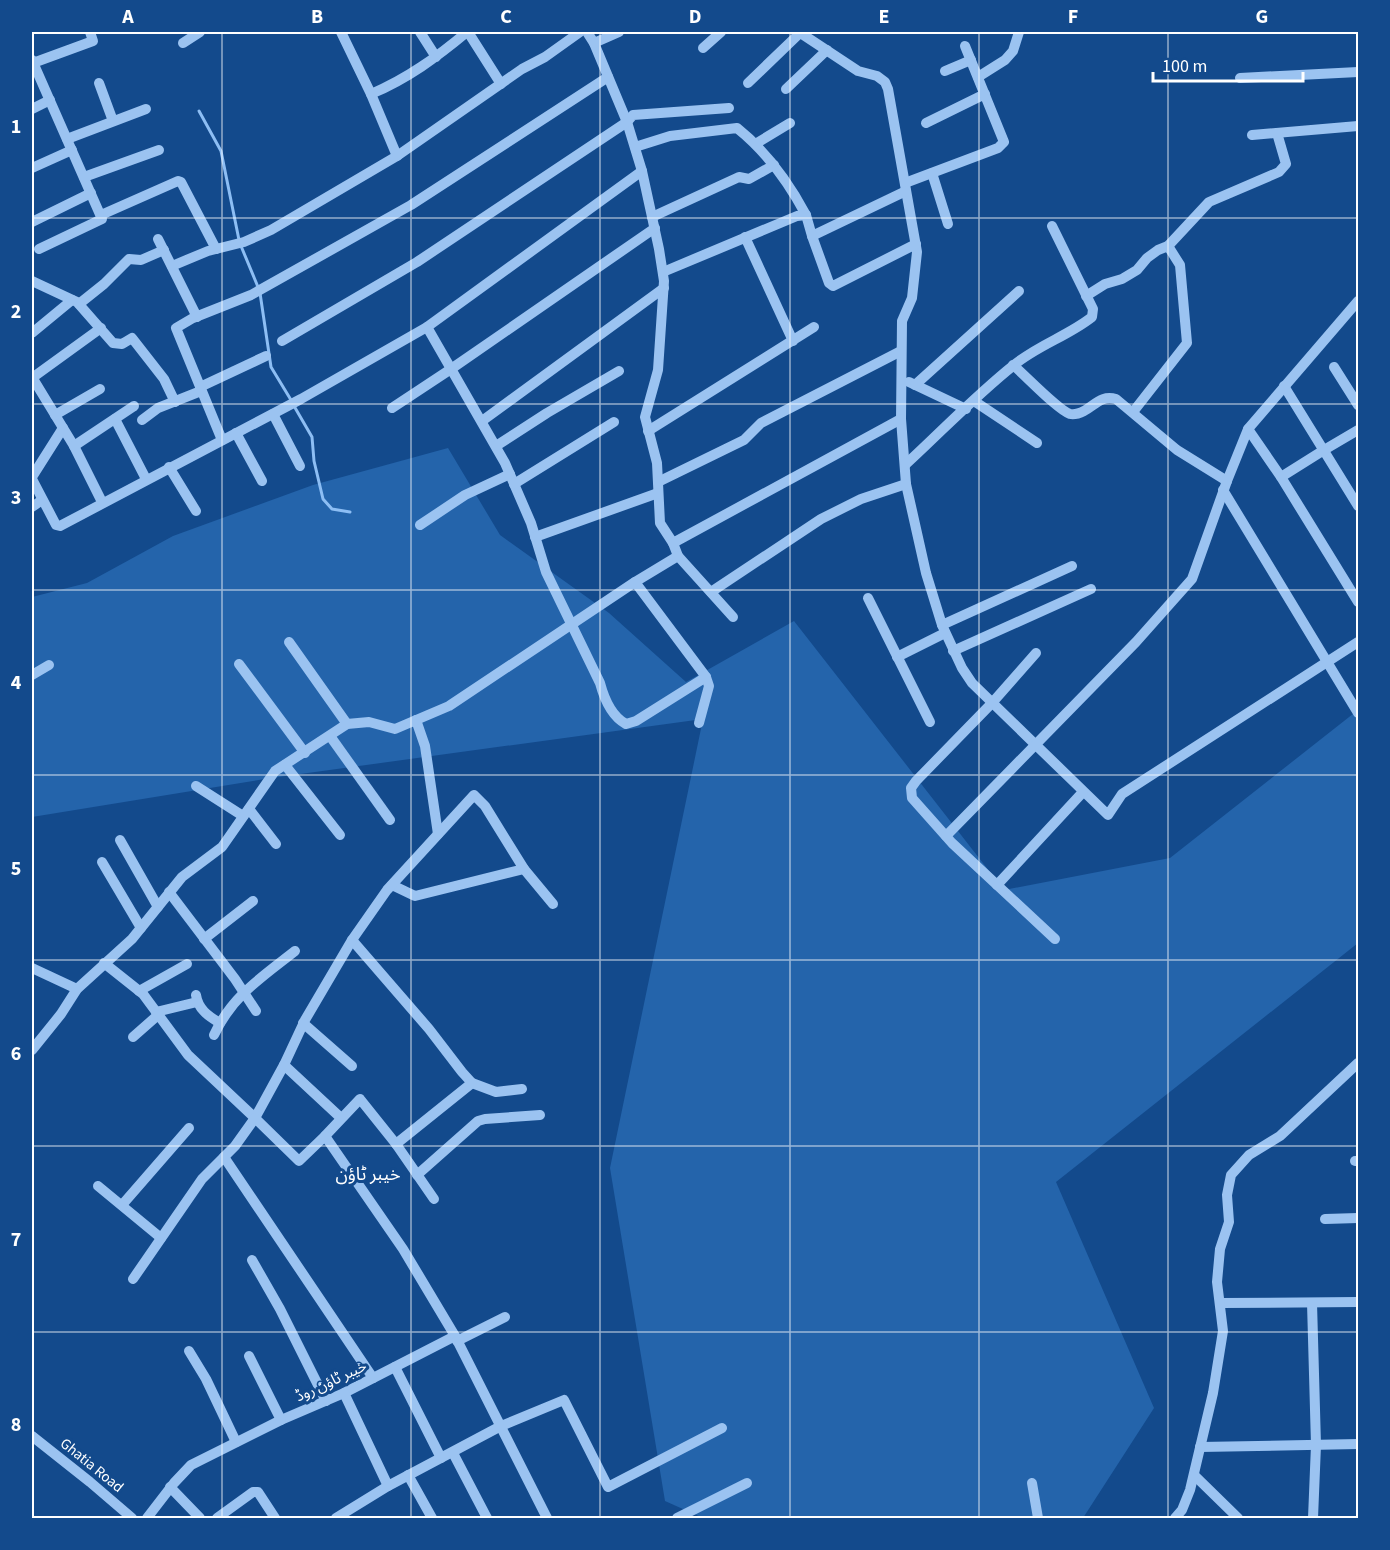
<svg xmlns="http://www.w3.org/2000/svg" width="1390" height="1550" font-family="'Source Sans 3','Noto Sans Arabic',sans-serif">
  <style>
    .green { fill: #2464ab }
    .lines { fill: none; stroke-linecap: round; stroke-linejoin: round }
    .stream { stroke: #8dbef4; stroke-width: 3 }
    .minor { stroke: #9bc3f1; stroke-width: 10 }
    .grid { fill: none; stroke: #fff; stroke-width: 1.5; stroke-opacity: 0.55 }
    .labels { text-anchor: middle; stroke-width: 6; stroke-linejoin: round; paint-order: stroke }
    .street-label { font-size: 15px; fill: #fff; stroke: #134a8c }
    .quarter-label { font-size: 18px; fill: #fff; stroke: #134a8c }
    .neatline { fill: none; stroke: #fff; stroke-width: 2 }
    .grid-label { font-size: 20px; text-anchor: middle; font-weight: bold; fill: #fff }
  </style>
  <rect width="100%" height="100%" fill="#134a8c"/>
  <polygon class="green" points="448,448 500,535 609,613 686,682 794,621 1004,890 1170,858 1358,710 1358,943 1056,1182 1154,1408 1083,1518 703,1518 665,1501 610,1168 703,719 271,778 32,817 32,597 87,583 173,536 313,485"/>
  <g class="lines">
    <g class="stream">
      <polyline points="199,111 221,151 239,240"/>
      <polyline points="241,246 258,287"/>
      <polyline points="260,293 271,367 291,400"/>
      <polyline points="294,406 312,437 314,461 323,499 332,509 350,512"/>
    </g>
    <g class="minor">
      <path d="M341,32L371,94C407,79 437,57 467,32"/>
      <polyline points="420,32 436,57"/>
      <polyline points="468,32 501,84"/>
      <polyline points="587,32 594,43 627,122 642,171 659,249 664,281 658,370 645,417 657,463 660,523 673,543 678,556 733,617"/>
      <polyline points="799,32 858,71 877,76 885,82 888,89 917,252 912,298 902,321 901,419 906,484 926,573 942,625 962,668 972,683 1108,815 1122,794 1358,642"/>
      <polyline points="183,43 200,32"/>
      <polyline points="594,43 619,32"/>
      <polyline points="703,48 721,32"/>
      <polyline points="32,60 102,219 39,249"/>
      <polyline points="33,63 93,41 90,32"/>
      <polyline points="945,71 971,60"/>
      <polyline points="978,77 1005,60 1013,51 1019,32"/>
      <polyline points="1240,78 1358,72"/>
      <polyline points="99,83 113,121"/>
      <polyline points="748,83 801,32"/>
      <polyline points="786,89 827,50"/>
      <polyline points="32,109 50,100"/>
      <polyline points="926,123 985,94"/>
      <polyline points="1252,135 1358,126"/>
      <polyline points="67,139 146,109"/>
      <polyline points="757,143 790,123"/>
      <path d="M635,147L670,136L737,128C767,152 788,181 806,215"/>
      <polyline points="397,156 522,69 545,57 580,32"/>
      <polyline points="32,168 72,150"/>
      <polyline points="932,173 948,224"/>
      <polyline points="84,177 159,150"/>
      <polyline points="905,183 998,148 1004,142 965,46"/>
      <polyline points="101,215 178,181 181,182 216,249"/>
      <polyline points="652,217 739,177 749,179 774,165"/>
      <polyline points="32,222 91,193"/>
      <polyline points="812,236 906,191"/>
      <polyline points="745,237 793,341"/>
      <polyline points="158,239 197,317"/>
      <polyline points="172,266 208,251 244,242 271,230 397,156 371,94"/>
      <polyline points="663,272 797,216 806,215 812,236 829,283 833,286 916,244"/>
      <polyline points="32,281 77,302 113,343 122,344 132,338 164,379 175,402"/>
      <polyline points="1086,296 1105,284 1122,279 1137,270 1147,258 1158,250 1168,246 1209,202 1279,172 1286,164 1277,133"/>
      <polyline points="79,304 104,284 129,259 141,260 164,250"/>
      <path d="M427,327L505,463L531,523L546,572L600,683C604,698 611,716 626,724L636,721L706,677"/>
      <polyline points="32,333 72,300"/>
      <polyline points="282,341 417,262 627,122 633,115 729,108"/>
      <path d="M1013,365C1025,375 1058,410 1070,414C1074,415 1080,413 1084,411C1096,404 1102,395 1116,399L1177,450L1227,481"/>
      <polyline points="1334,367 1358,405"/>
      <polyline points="32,377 74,446 102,502"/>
      <polyline points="32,378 101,328"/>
      <polyline points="909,382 966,409"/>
      <polyline points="915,385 1019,291"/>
      <polyline points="1284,386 1358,506"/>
      <polyline points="200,387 266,356"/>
      <polyline points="974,401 1037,443"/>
      <polyline points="392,408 451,369 655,228"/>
      <polyline points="1133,412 1187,343 1180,265 1168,246"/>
      <polyline points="273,414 300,466"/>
      <polyline points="55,415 100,389"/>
      <polyline points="115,419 146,479"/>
      <polyline points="142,420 158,408 201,391"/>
      <polyline points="482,421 664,288"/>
      <polyline points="1248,429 1281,477"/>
      <polyline points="1358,430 1324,450 1281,477 1358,602"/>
      <polyline points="648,431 814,327"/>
      <polyline points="236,433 262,481"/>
      <polyline points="222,440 176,328 193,318 251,295 411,205 608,77"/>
      <polyline points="74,446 134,406"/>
      <polyline points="496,446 547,413 619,371"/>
      <path d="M905,465C941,432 975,396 1014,365C1038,345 1068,336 1092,317L1093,309L1052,226"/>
      <polyline points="169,467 196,511"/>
      <polyline points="32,477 63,428"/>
      <polyline points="32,479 56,525 60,526 301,399 427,327 642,171"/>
      <polyline points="658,482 744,440 761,423 901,351"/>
      <polyline points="514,484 614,422"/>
      <polyline points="1223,490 1358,713"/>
      <polyline points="32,507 42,500"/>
      <polyline points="420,525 465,495 510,474"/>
      <polyline points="535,537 658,493"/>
      <polyline points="673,543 901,419"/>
      <polyline points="635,582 706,677 709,686 699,723"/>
      <polyline points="711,592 821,519 861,499 906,484"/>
      <polyline points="868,598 930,722"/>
      <polyline points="942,625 1072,566"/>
      <polyline points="289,642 347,724"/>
      <polyline points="953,651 1091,589"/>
      <polyline points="1036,653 992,703 916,781 911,788 912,798 952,843 1055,939"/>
      <polyline points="897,657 945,633"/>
      <polyline points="239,664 305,753"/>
      <polyline points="32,675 49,665"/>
      <polyline points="416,720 425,746 438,834"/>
      <polyline points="330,736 390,820"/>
      <polyline points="285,765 340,835"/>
      <polyline points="196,786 243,816"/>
      <polyline points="249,809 276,844"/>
      <polyline points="946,836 1136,642 1192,579 1227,481 1248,429 1358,301"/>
      <polyline points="120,840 158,907"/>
      <polyline points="102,862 141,928"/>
      <polyline points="392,885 415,896 524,869"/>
      <polyline points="997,885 1083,792"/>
      <polyline points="169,892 235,979 256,1011"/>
      <polyline points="204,939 253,901"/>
      <polyline points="352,940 429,1029 462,1072 472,1083 496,1092 522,1089"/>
      <polyline points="104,963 143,994 188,1055 255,1118 284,1065 305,1020 352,940 387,890 474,795 485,806 524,869 553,904"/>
      <polyline points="32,968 77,989"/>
      <polyline points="139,991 187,964"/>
      <path d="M196,995C198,1009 208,1016 220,1023"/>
      <polyline points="156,1012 197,1002"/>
      <polyline points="303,1023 352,1066"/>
      <path d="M214,1035C232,996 262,977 295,951"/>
      <polyline points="133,1037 158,1015"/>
      <polyline points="32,1050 61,1014 77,989 132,939 182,877 222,847 275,771 347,724 369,722 395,729 449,706 635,582 678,556"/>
      <polyline points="284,1065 341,1118"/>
      <polyline points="325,1136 360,1099 396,1144 434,1199"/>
      <polyline points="396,1144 472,1083"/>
      <polyline points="224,1157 373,1378"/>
      <polyline points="1355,1161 1358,1161"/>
      <polyline points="417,1175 478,1121 485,1119 540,1115"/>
      <polyline points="98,1186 161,1238"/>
      <polyline points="122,1205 189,1128"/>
      <polyline points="1325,1219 1358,1218"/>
      <polyline points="252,1260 280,1309 326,1401"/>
      <polyline points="133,1279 202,1179 235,1146 255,1118 299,1161 325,1136 403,1249 455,1336 344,1393 281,1420 191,1465 174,1483 147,1518"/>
      <polyline points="1221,1303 1358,1302"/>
      <polyline points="1312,1303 1316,1445 1313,1518"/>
      <polyline points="455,1336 547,1518"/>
      <polyline points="457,1341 505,1317"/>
      <polyline points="189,1351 206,1379 236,1442"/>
      <polyline points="249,1356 281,1420"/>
      <polyline points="395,1367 441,1458"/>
      <polyline points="344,1393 388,1486"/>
      <polyline points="32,1436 90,1482 132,1518"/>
      <polyline points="1200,1447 1358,1444"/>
      <polyline points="453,1453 487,1518"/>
      <polyline points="408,1475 432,1518"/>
      <polyline points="1194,1475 1238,1518"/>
      <polyline points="1032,1483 1038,1518"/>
      <polyline points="170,1487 200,1518"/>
      <polyline points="217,1518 253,1492 258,1492 275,1518"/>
      <polyline points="336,1518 388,1486 501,1426 564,1400 608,1487 722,1428"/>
      <polyline points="677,1518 747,1483"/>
      <polyline points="1175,1518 1182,1510 1190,1490 1213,1393 1223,1331 1217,1282 1220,1249 1229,1222 1227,1195 1231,1175 1249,1155 1280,1136 1358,1063"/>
    </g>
  </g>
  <path class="grid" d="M222,32V1518M411,32V1518M600,32V1518M790,32V1518M979,32V1518M1168,32V1518M32,218H1358M32,404H1358M32,590H1358M32,775H1358M32,960H1358M32,1146H1358M32,1332H1358"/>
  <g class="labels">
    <g class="street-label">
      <text transform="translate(331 1381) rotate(-25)" y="5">خیبر ٹاؤن روڈ</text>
      <text transform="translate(92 1465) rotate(39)" y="5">Ghatia Road</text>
    </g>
    <g class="quarter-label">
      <text x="368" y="1180">خیبر ٹاؤن</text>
    </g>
  </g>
  <rect width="1390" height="1550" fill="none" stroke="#134a8c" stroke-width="66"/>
  <path d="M1153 72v9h150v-9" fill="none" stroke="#ffffff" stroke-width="3"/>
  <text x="1162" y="72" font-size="18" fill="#ffffff" stroke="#134a8c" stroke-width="4.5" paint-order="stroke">100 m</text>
  <rect x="33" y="33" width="1324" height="1484" class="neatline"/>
  <g class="grid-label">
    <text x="128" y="23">A</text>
    <text x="317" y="23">B</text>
    <text x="506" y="23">C</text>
    <text x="695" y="23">D</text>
    <text x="884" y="23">E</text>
    <text x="1073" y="23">F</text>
    <text x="1262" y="23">G</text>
    <text x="16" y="133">1</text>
    <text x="16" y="318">2</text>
    <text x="16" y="504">3</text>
    <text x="16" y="689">4</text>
    <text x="16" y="875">5</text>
    <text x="16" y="1060">6</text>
    <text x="16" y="1246">7</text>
    <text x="16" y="1431">8</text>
  </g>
</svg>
